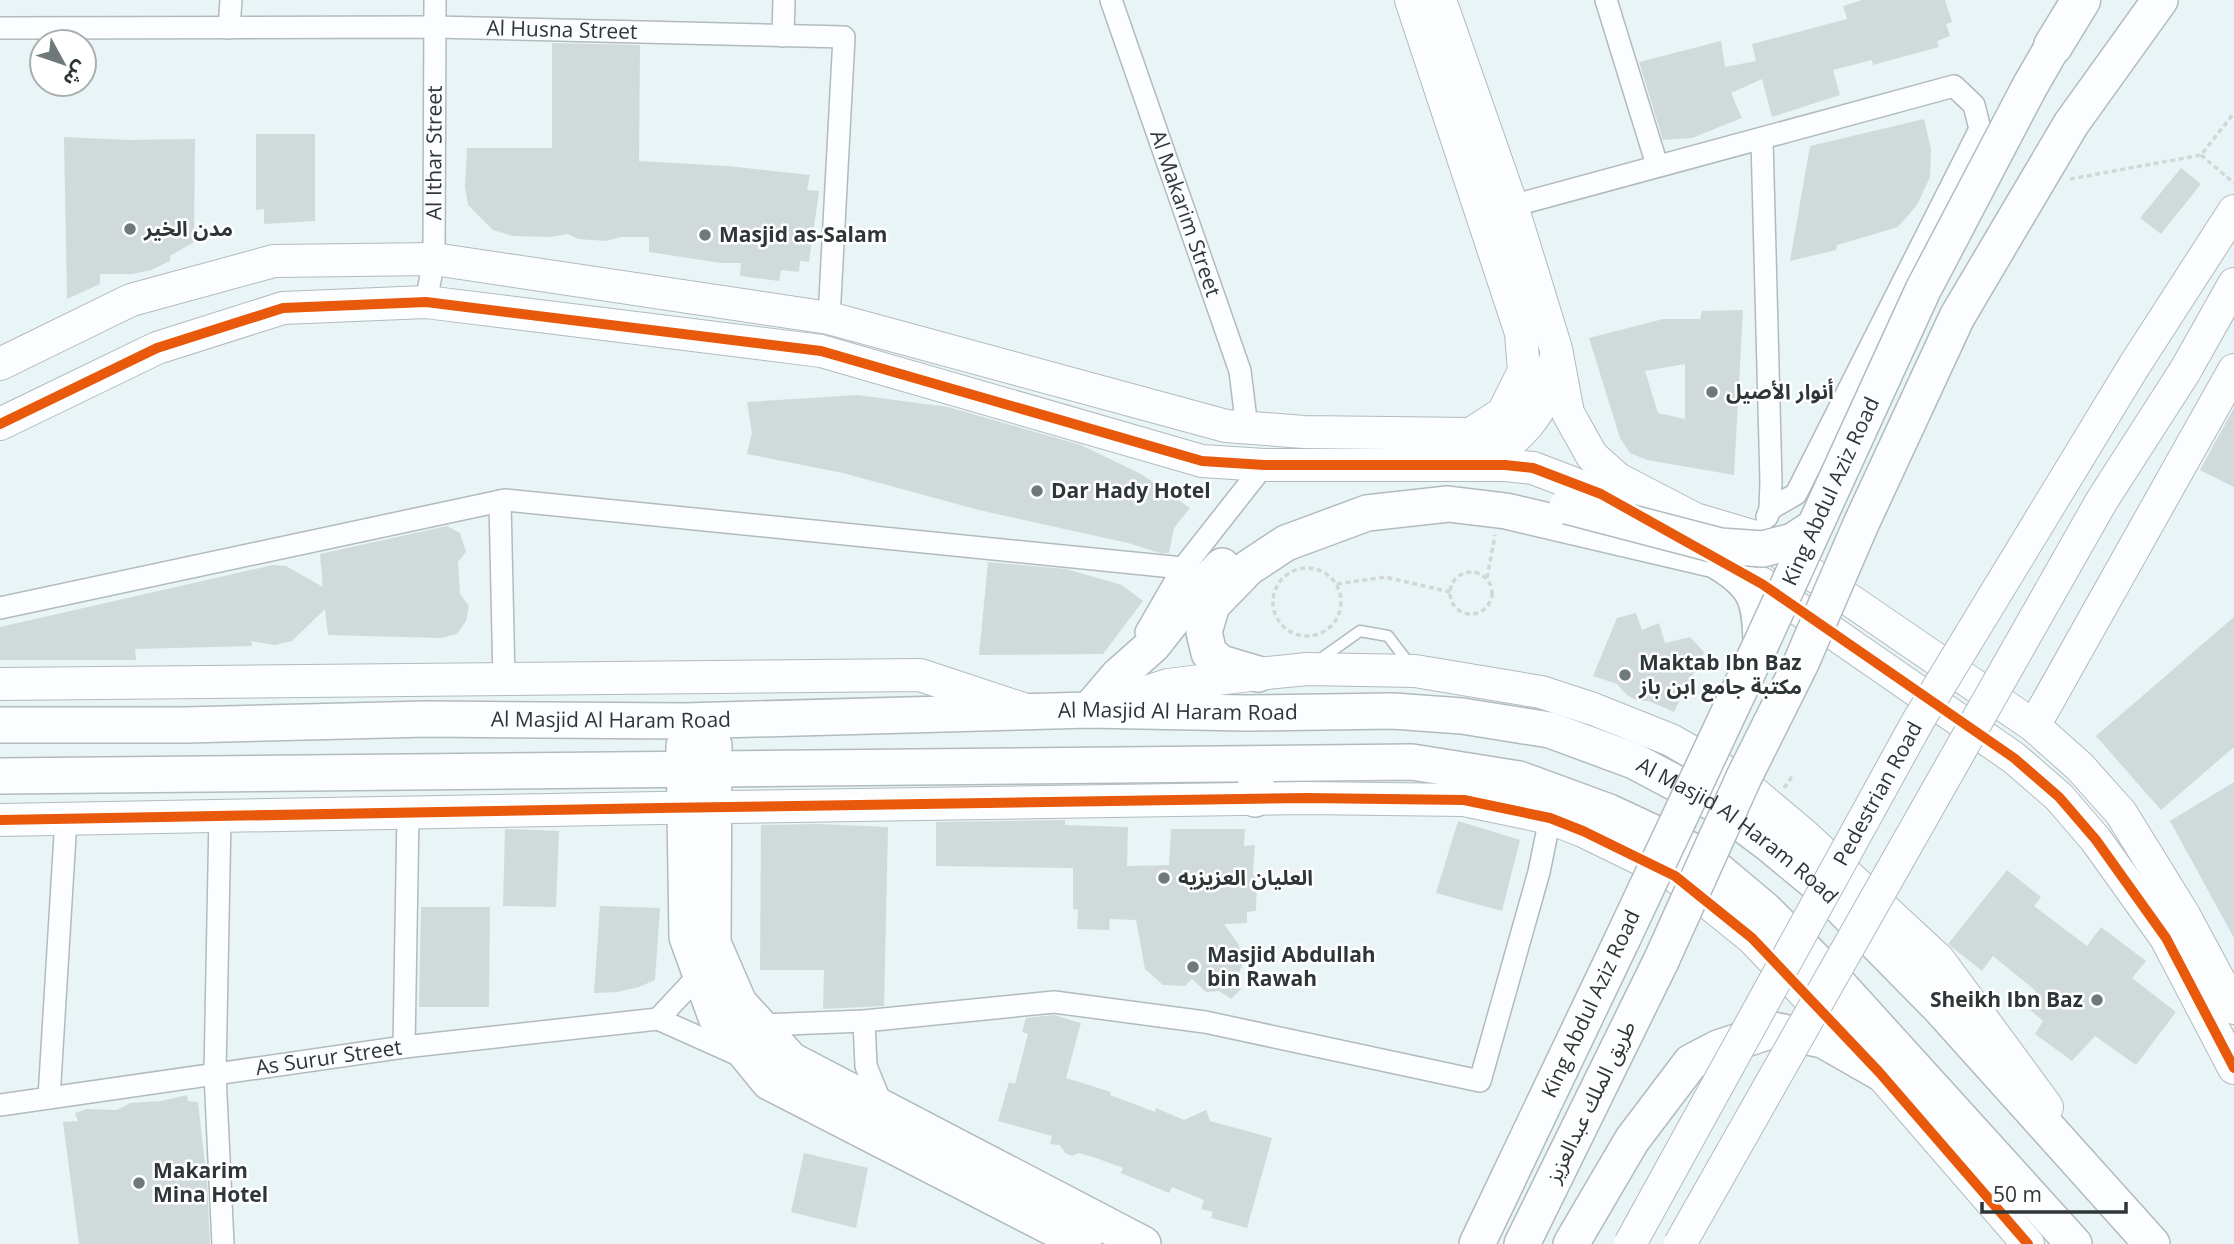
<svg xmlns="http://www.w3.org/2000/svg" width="2234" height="1244" font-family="'Open Sans','Noto Sans Arabic',sans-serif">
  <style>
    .building { fill: #d1dadb; fill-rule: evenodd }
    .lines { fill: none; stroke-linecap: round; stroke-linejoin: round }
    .lane-casing { stroke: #b2bbbc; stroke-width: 13 }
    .street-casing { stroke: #b2bbbc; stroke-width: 24 }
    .secondary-casing { stroke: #b2bbbc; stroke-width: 34 }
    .primary-casing { stroke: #b2bbbc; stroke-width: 38 }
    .highway-casing { stroke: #b2bbbc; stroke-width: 41 }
    .path { stroke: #d3d6d6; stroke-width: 3.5; stroke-dasharray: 5 3.5; stroke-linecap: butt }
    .lane { stroke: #fcfdfe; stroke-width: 10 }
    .street { stroke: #fcfdfe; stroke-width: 21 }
    .secondary { stroke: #fcfdfe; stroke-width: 32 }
    .primary { stroke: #fcfdfe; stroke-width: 35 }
    .highway { stroke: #fcfdfe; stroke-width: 38 }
    .secondary-bridge-casing { stroke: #b2bbbc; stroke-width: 34; stroke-linecap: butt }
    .primary-bridge-casing { stroke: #b2bbbc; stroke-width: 38; stroke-linecap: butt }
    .secondary-bridge { stroke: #fcfdfe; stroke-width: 32 }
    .primary-bridge { stroke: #fcfdfe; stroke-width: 35 }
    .cycleway-casing { stroke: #fff; stroke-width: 15 }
    .cycleway { stroke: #e8590c; stroke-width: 10 }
    .poi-dot { fill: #6f787a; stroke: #fff; stroke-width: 2.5 }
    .labels { text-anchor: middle; stroke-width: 5; stroke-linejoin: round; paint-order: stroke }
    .street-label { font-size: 21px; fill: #2e3637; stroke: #fff }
    .poi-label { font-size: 21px; font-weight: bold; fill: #2e3637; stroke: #fff; text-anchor: start }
  </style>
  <rect width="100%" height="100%" fill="#e8f4f5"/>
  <g class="building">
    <polygon points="1862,0 1945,0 1952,22 1946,24 1950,36 1937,41 1939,47 1873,65 1872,60 1833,70 1840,95 1772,117 1762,79 1731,93 1742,118 1692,138 1663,140 1639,62 1721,41 1725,67 1756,61 1752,44 1847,19 1843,6"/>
    <polygon points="552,43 640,45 639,161 727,166 810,175 807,190 819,191 809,262 800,261 799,272 781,270 779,281 740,276 741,263 721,263 649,252 649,237 621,237 606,241 578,239 568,234 551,237 512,236 493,230 468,205 465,187 467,148 552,148"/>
    <polygon points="1924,119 1931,149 1930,177 1917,205 1898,227 1837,245 1836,250 1790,261 1810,146"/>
    <polygon points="256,134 315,134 315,221 264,224 264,209 256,210"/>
    <polygon points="64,137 128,140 195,139 194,242 170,256 170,261 151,270 132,274 100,274 100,284 67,299"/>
    <polygon points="2181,168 2201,184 2161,234 2140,218"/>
    <path d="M1743,310L1734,475L1647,460L1630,453L1620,438L1589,338L1663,319H1700L1702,311ZM1685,364V419L1658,413L1645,371Z"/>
    <polygon points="857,395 948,407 1081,445 1141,474 1190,508 1174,528 1169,553 1160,553 1128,543 979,510 843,473 747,454 752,433 747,402"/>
    <polygon points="2234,408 2234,487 2200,470"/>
    <polygon points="447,526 460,533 466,552 458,562 460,594 469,606 466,621 457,634 441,638 328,635 325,609 292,641 275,645 251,641 252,646 135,649 136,660 0,660 0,627 273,565 286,566 323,587 320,554"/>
    <polygon points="988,562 1066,569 1122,585 1143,601 1103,654 979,655"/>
    <polygon points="1636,613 1642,630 1659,623 1665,643 1690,637 1704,652 1674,712 1649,701 1638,701 1627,695 1617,684 1593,676 1617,618"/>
    <polygon points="2234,617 2234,747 2161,810 2096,736"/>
    <polygon points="2234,782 2234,938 2170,821"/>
    <polygon points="1065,820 1065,825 1128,827 1127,866 1169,865 1171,829 1245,829 1244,846 1255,845 1253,874 1257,880 1256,911 1247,912 1247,923 1224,924 1239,945 1242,966 1236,979 1242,988 1231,999 1219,991 1206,992 1192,979 1185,986 1163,985 1145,969 1136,920 1110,919 1109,930 1077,929 1078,910 1073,909 1073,868 936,866 936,822"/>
    <polygon points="1458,821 1520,840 1502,911 1436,893"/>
    <polygon points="818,824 888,827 884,1006 823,1009 824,970 760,970 761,825"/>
    <polygon points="505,829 559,831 556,907 503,906"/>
    <polygon points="2007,870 2041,897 2034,906 2087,946 2101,927 2146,961 2132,978 2176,1012 2136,1065 2095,1036 2072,1061 2035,1034 2043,1021 2029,1009 2036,991 1993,956 1982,971 1948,944"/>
    <polygon points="600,906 660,908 655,980 639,987 617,992 594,993"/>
    <polygon points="421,907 490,907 489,1007 419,1007"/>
    <polygon points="1054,1015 1081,1023 1066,1078 1111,1092 1110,1095 1155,1112 1156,1108 1184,1120 1206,1110 1210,1121 1272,1138 1247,1228 1211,1218 1213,1212 1201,1209 1204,1200 1172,1187 1169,1193 1121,1173 1123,1168 1096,1158 1079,1153 1072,1156 1065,1153 1060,1145 1050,1144 1052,1136 998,1121 1009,1082 1015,1084 1028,1034 1022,1032 1026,1018"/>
    <polygon points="187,1095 188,1101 198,1102 207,1182 210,1244 79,1244 63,1122 78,1121 75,1113 87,1109 117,1110 130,1103 161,1101"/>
    <polygon points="804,1153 868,1168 856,1228 791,1212"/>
  </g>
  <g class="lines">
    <g class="lane-casing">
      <polyline id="lane" points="1319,660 1360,631 1388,636 1411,666"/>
    </g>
    <g class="street-casing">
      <g id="street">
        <path id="s1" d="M1111,0L1240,371L1247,428"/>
        <polyline points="1606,0 1657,165"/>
        <path id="s2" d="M0,28L435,27L844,37L829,318"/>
        <polyline points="229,28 231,0"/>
        <polyline points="783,36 784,0"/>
        <polyline points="1762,139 1771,482 1770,509 1767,517"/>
        <polyline points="1512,206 1954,86 1974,105 1980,129 1796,494 1770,509"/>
        <path id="s3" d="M426,302L434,259L435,0"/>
        <polyline points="500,501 504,680"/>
        <polyline points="0,608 505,500 1183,568"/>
        <polyline points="1146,632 1183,568 1264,465"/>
        <polyline points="220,816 215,1074 223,1244"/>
        <polyline points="658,1019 743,1057"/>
        <polyline points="658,1019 700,974"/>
        <polyline points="864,1021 866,1066 883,1108"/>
        <polyline points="760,1025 864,1021 1054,1002 1205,1022 1480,1081 1539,872 1550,818"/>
        <polyline points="404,1047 408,813"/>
        <polyline points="49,1098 66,819"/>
        <path id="s4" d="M0,1105L404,1047L658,1019"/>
      </g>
    </g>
    <g class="secondary-casing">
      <g id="secondary">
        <polyline points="1440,0 1512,206 1556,349 1568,413 1592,456 1618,479 1695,519 1759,538 2034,726 2080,767 2121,813 2184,915 2234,1008"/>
        <polyline points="0,364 131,300 274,261 434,259 829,318 1226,426 1304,432 1471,434 1503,413 1524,371 1521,333 1411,0"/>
        <polyline points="2134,366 2234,211"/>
        <polyline points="2185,371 2234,284"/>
        <polyline points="0,424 157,348 283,308 426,302 821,351 1202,461 1264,465 1505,465 1533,468 1601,494 1645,519"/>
        <path d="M1471,463C1516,448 1550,409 1555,360"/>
        <polyline points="1761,583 2014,758 2059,797 2096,840 2166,938 2234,1068"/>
        <polyline points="0,684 920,675 1023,709"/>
        <polyline points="1099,707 1168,685 1258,674 1307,669 1415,671 1541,692 1593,709 1671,740 1735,777 1803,834 1939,960 2047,1107"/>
        <polyline points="2034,726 2234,370"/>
        <polyline points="0,820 659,808 1306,798 1464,800 1550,818 1583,831 1675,876 1752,938 1879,1072 2028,1244"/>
      </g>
    </g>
    <g class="primary-casing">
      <g id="primary">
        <polyline points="2030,86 2053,46"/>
        <polyline points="2071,124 2160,0"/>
        <path d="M1258,674L1221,663L1209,653L1204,632L1212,605L1248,568L1286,543L1367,513L1448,504L1506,511L1715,560C1756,584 1760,598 1761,644"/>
        <polyline points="1089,710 1118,676 1153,645 1186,603 1222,566"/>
        <path id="s5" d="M0,725H185L427,719L684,721L1089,710L1246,713L1393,711L1462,716L1550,730L1634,761L1717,805L1769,844L1821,887L1941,1009L2152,1244"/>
        <polyline points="714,745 713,943 739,1003 791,1060 1143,1244"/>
        <polyline points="684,746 687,937 716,1017 769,1082 1084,1244"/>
        <polyline points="0,776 1412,762 1519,779 1609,812 1697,853 1765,910 1831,976 2074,1244"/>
        <polyline points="1255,799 1257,764"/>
        <polyline points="1477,1244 1622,940"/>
        <polyline points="1522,1244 1661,961"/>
        <polyline points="1571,1244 1632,1140 1691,1062 1718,1048 1773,1030 1823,1040 1879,1072"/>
      </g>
    </g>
    <g class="highway-casing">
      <polyline id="highway" points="2053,46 2081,0"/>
    </g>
    <g class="path">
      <polyline points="2201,155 2234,183"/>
      <polyline points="2070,179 2201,155 2234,113"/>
      <circle cx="1307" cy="602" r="34"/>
      <circle cx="1471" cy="593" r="21"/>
      <polyline points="1487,578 1495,535"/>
      <polyline points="1337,584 1385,577 1450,592"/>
      <polyline points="1784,788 1793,775"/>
    </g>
    <use href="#lane" class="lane"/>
    <use href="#street" class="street"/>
    <use href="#secondary" class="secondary"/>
    <use href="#primary" class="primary"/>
    <use href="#highway" class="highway"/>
    <g class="secondary-bridge-casing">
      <g id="secondary-bridge">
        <path id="s6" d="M1630,1244L1918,721L2134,366"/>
        <polyline points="1680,1244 2101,502 2185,371"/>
      </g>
    </g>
    <g class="primary-bridge-casing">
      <g id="primary-bridge">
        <polyline points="1567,506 1720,546 1763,549 1793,541 1813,528"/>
        <path id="s7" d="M1622,940L1761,644L1923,290L2030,86"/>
        <polyline points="1661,961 1744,777 1801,663 1861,524 1957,317 2071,124"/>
      </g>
    </g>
    <use href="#secondary-bridge" class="secondary-bridge"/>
    <use href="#primary-bridge" class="primary-bridge"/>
    <g class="cycleway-casing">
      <g id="cycleway">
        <polyline points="0,424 157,348 283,308 426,302 821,351 1202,461 1264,465 1505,465 1533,468 1601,494 1762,584 2014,758 2059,797 2096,840 2166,938 2234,1068"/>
        <polyline points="0,820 659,808 1306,798 1464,800 1550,818 1583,831 1675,876 1752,938 1879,1072 2028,1244"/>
      </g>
    </g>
    <use href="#cycleway" class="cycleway"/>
  </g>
  <g class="poi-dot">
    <circle cx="130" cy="229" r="7"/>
    <circle cx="705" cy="235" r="7"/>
    <circle cx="1712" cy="392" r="7"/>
    <circle cx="1037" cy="491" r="7"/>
    <circle cx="1625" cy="675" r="7"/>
    <circle cx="1164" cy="878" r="7"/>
    <circle cx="1193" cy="967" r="7"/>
    <circle cx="2097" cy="1000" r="7"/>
    <circle cx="139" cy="1183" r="7"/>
  </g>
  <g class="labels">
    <g class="street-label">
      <text dy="7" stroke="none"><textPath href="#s2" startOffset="562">Al Husna Street</textPath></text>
      <text dy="7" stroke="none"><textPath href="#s3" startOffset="150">Al Ithar Street</textPath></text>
      <text dy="7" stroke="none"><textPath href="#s1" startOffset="226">Al Makarim Street</textPath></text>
      <text dy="7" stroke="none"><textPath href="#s7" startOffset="495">King Abdul Aziz Road</textPath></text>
      <text dy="7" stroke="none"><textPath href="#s5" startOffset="1178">Al Masjid Al Haram Road</textPath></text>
      <text dy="7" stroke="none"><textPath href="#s5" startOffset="611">Al Masjid Al Haram Road</textPath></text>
      <text dy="7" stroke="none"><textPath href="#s6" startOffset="514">Pedestrian Road</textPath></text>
      <text dy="7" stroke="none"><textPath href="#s5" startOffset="1766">Al Masjid Al Haram Road</textPath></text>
      <text transform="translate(1591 1004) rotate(-65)" y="7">King Abdul Aziz Road</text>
      <text dy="7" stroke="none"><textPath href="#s4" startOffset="332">As Surur Street</textPath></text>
      <text transform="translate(1591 1102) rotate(-64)" y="7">طريق الملك عبدالعزيز</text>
    </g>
    <g class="poi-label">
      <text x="144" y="236">مدن الخير</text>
      <text x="719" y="242">Masjid as-Salam</text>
      <text x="1726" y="399">أنوار الأصيل</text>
      <text x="1051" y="498">Dar Hady Hotel</text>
      <text x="1639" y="670">Maktab Ibn Baz<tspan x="1639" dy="24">مكتبة جامع ابن باز</tspan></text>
      <text x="1178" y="885">العليان العزيزيه</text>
      <text x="1207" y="962">Masjid Abdullah<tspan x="1207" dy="24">bin Rawah</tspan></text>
      <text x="2083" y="1007" text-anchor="end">Sheikh Ibn Baz</text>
      <text x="153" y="1178">Makarim<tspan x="153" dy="24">Mina Hotel</tspan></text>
    </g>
  </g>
  <g transform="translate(63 63) rotate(130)"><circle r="33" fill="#ffffff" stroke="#abafaf" stroke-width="2"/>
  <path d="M0-5L12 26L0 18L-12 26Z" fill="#6f787a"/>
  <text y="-10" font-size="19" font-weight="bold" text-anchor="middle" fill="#2e3637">ش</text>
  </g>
  <path d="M1982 1202v10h144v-10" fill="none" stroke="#2e3637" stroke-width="3.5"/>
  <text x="1993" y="1202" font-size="21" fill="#2e3637" stroke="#ffffff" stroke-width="5" paint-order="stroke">50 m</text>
</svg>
